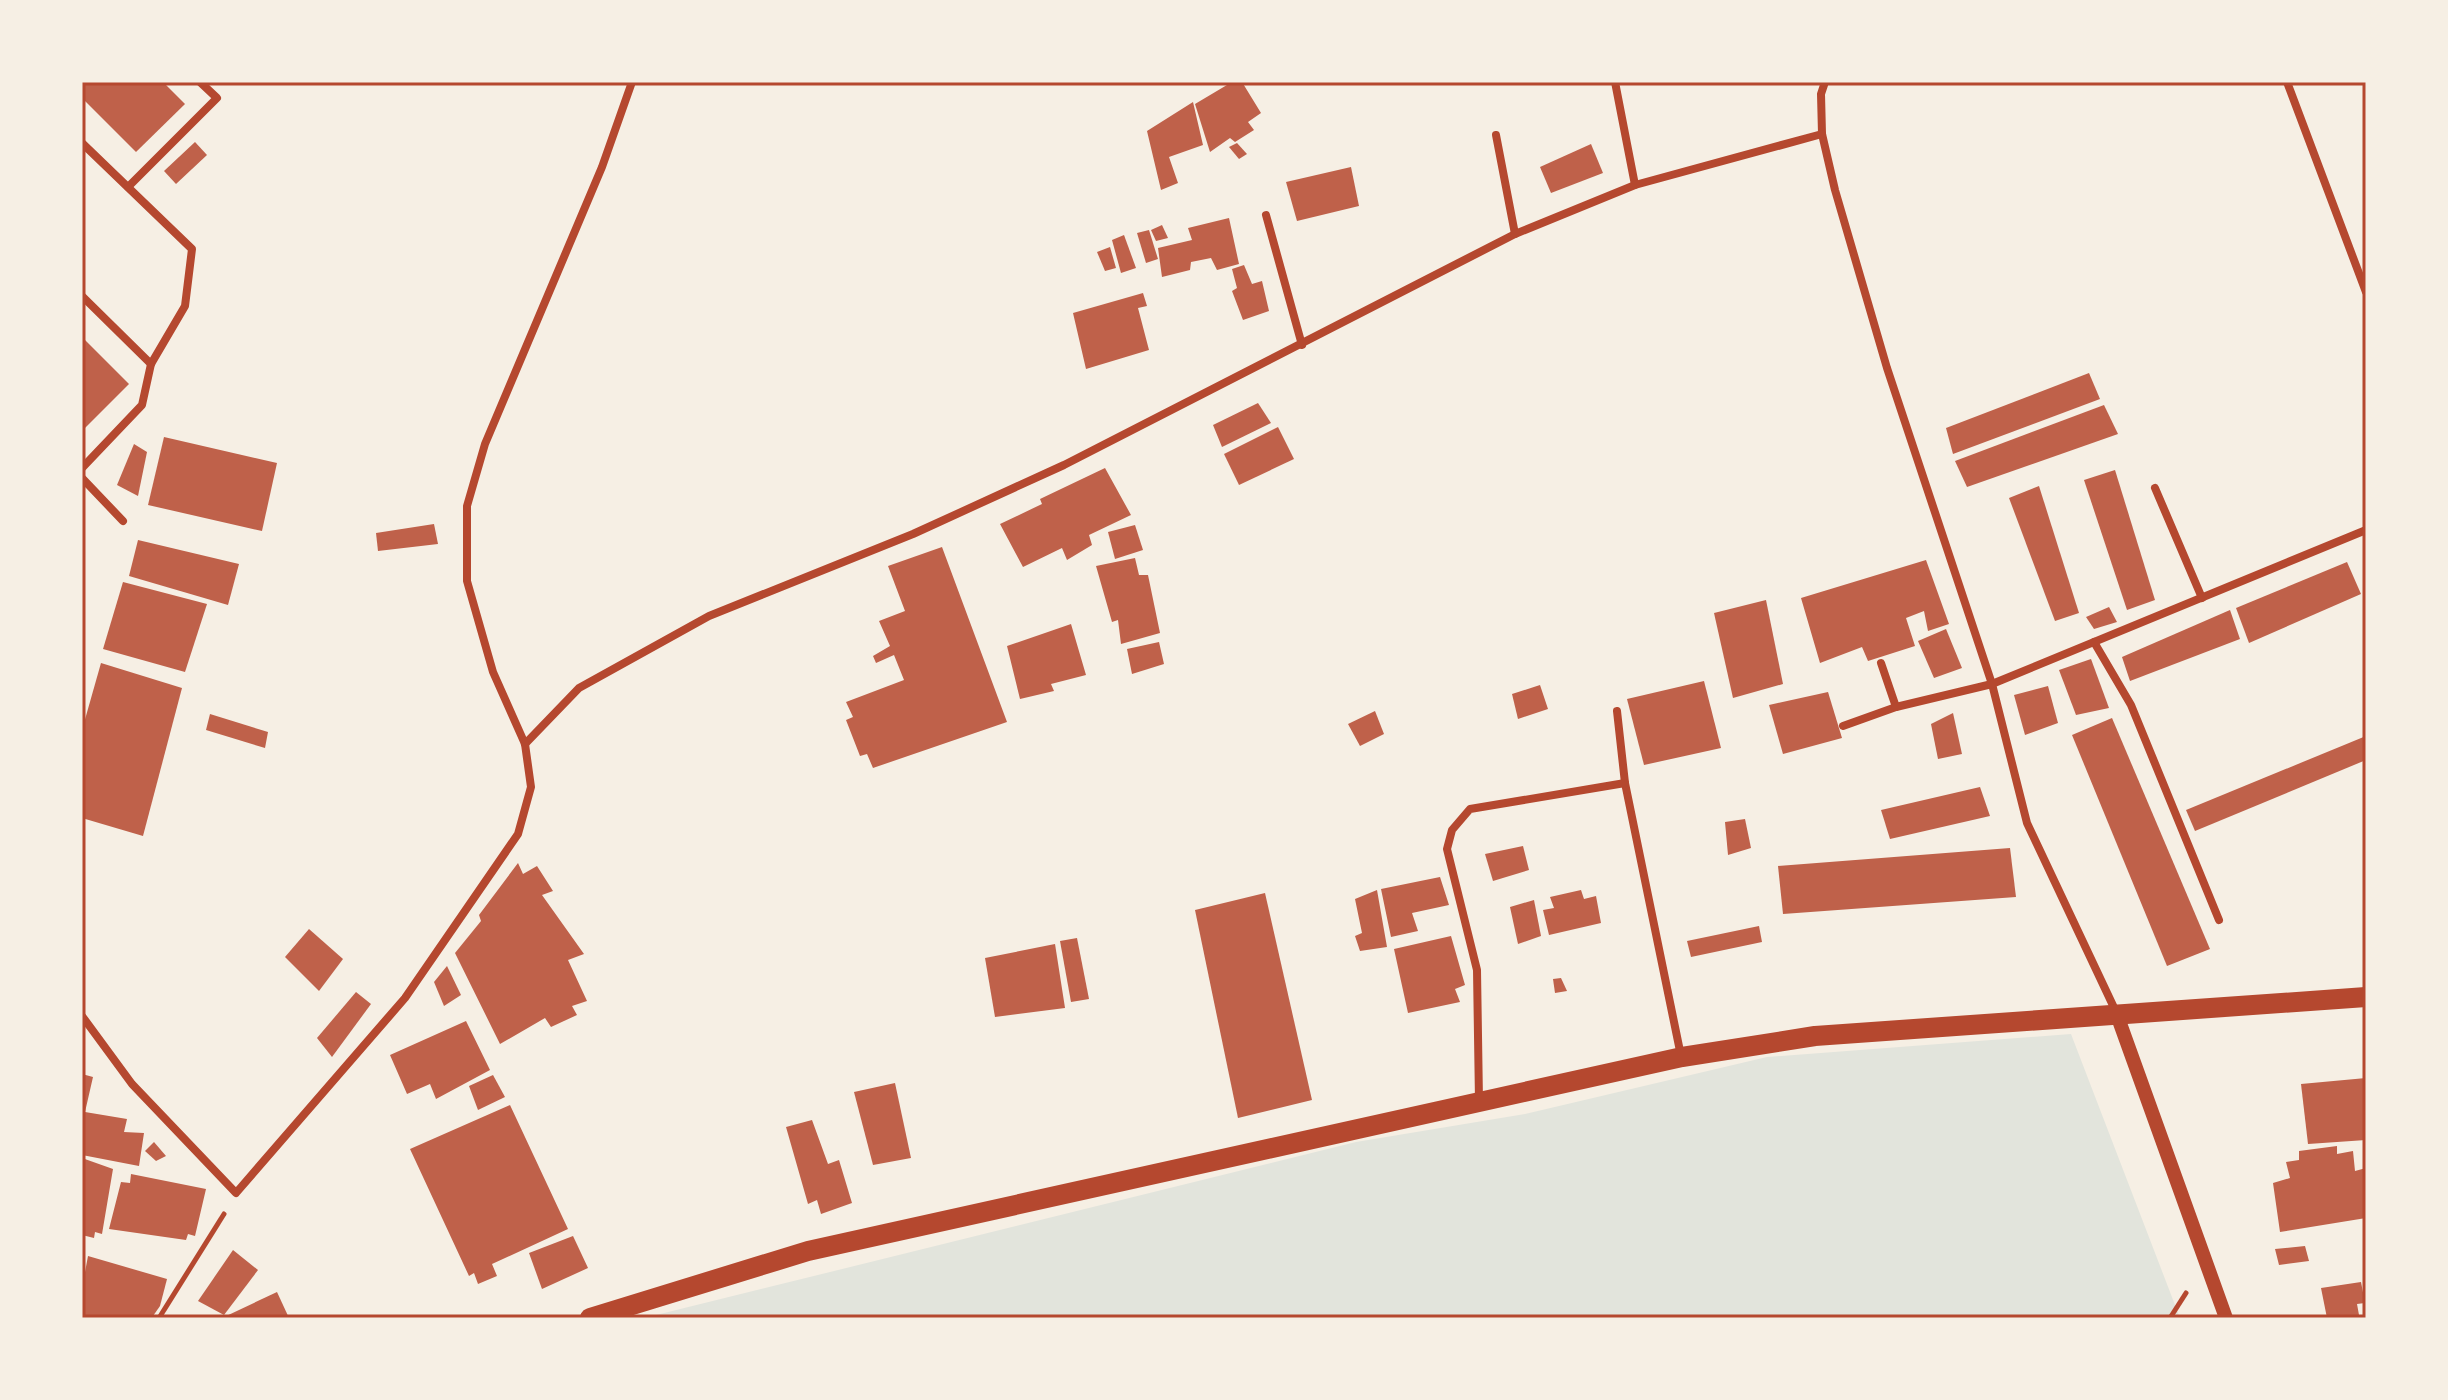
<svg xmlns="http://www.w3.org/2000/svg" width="2448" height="1400" font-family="Merriweather,serif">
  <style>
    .green { fill: #e2e4dc }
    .building { fill: #bf614a }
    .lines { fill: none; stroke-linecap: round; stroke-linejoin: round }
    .path { stroke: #b5482f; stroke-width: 5 }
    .minor { stroke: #b5482f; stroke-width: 8 }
    .tertiary { stroke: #b5482f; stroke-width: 14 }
    .primary { stroke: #b5482f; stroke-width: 20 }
    .neatline { fill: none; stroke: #b5482f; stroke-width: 3 }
  </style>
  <rect width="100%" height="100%" fill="#f6efe4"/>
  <polygon class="green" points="2071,1034 2180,1318 644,1318 1356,1142 1525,1114 1767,1057"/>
  <g class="building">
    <polygon points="82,82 163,82 185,104 136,152 82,98"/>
    <polygon points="1232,82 1242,82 1261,113 1248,122 1254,130 1235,142 1230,138 1210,152 1195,104"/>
    <polygon points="1193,102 1203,145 1169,157 1178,183 1161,190 1147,131"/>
    <polygon points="195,142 207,155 176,184 164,171"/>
    <polygon points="1237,143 1247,154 1239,159 1229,147"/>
    <polygon points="1591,144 1603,173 1551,193 1540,167"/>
    <polygon points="1351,167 1359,206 1297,221 1286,182"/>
    <polygon points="1229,218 1239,264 1217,270 1211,258 1191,262 1190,270 1162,277 1158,248 1192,240 1188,228"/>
    <polygon points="1162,225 1168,238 1156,241 1151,230"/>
    <polygon points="1149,230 1158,259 1146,263 1137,233"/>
    <polygon points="1124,235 1136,268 1121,273 1112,240"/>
    <polygon points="1110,247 1116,268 1105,271 1097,252"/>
    <polygon points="1244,265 1252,284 1262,281 1269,311 1243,320 1232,291 1237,288 1232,269"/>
    <polygon points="1143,293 1147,306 1138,308 1149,350 1086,369 1073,313"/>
    <polygon points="82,337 129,384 82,431"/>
    <polygon points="2089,373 2100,399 1953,454 1946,428"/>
    <polygon points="1258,403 1271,423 1222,447 1213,425"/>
    <polygon points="2104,405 2118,434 1967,487 1955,461"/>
    <polygon points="1278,427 1294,459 1239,485 1224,454"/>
    <polygon points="164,437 277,463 262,531 148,505"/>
    <polygon points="134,444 147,452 138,496 117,485"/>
    <polygon points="1105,468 1131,515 1089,535 1092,545 1067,560 1062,548 1023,567 1000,524 1042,504 1040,499"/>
    <polygon points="2115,470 2155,600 2127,610 2084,480"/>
    <polygon points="2039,486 2079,613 2055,621 2009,498"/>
    <polygon points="434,524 438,544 378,551 376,533"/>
    <polygon points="1135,525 1143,550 1115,559 1108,532"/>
    <polygon points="138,540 239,564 228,605 129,576"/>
    <polygon points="942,547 1007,722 873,768 867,754 860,756 846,720 853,717 846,702 904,680 894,655 876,663 873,656 890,646 879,621 905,611 888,566"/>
    <polygon points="1135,558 1139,575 1148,575 1160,633 1121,644 1118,620 1112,622 1096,566"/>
    <polygon points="1926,560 1949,624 1928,631 1924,611 1906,618 1915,646 1868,661 1862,647 1820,663 1801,598"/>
    <polygon points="2347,562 2361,594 2249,643 2236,608"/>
    <polygon points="123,582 207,604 185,672 103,649"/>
    <polygon points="1766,600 1783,684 1733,698 1714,613"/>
    <polygon points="2109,607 2117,622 2094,629 2086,617"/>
    <polygon points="2230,610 2240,639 2130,681 2122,657"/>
    <polygon points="1071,624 1086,675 1051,684 1054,691 1020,699 1007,646"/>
    <polygon points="1946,629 1962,668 1934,678 1918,641"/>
    <polygon points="1159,642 1164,664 1132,674 1127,649"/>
    <polygon points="2091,659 2109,708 2076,715 2059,670"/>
    <polygon points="101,663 182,688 143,836 82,818 82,730"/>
    <polygon points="1704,681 1721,748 1644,765 1627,699"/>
    <polygon points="1540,685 1548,709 1518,719 1512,694"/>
    <polygon points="2048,686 2058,723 2025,735 2014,695"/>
    <polygon points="1828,692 1842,738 1783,754 1769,705"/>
    <polygon points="1375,711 1384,734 1360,746 1348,724"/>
    <polygon points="1953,713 1962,754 1938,759 1931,724"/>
    <polygon points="210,714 268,732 265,748 206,730"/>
    <polygon points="2112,718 2210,949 2167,966 2072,735"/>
    <polygon points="2366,736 2366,760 2195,831 2186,810"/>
    <polygon points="1980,787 1990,816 1890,839 1881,810"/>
    <polygon points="1745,819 1751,848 1728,855 1725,822"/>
    <polygon points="1523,846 1529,870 1493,881 1485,854"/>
    <polygon points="2010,848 2016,897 1783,914 1778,866"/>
    <polygon points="518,863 523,874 537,866 553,891 542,895 584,954 568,960 587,1001 572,1006 577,1015 551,1027 545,1018 500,1044 455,953 481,921 479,915"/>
    <polygon points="1440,877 1449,905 1412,913 1418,931 1391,937 1381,889"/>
    <polygon points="1377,890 1387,947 1360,951 1355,936 1362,933 1355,899"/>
    <polygon points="1581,890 1584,899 1596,896 1601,923 1549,935 1543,910 1554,908 1550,897"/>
    <polygon points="1265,893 1312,1100 1238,1118 1195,910"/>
    <polygon points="1534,900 1541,936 1518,944 1510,907"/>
    <polygon points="1759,926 1762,942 1691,957 1687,941"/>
    <polygon points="309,929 343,959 319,991 285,957"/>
    <polygon points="1451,936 1465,985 1455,989 1460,1002 1408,1013 1394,949"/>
    <polygon points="1077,938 1089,999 1071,1002 1060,941"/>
    <polygon points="1055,944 1065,1008 995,1017 985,958"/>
    <polygon points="447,966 461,995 444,1006 434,982"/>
    <polygon points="1561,978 1567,991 1555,993 1553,979"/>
    <polygon points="356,992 371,1004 332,1057 317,1038"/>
    <polygon points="466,1021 490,1070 436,1099 430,1084 407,1094 390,1055"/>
    <polygon points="82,1074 93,1077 85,1112 127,1119 124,1132 144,1133 139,1166 82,1155"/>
    <polygon points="493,1075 505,1097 478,1110 469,1086"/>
    <polygon points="2366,1078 2366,1140 2308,1144 2301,1084"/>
    <polygon points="895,1083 911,1158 873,1165 854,1092"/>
    <polygon points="510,1105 568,1229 492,1264 497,1276 478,1284 474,1273 469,1276 410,1149"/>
    <polygon points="812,1120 828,1164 839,1160 852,1203 821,1214 817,1200 808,1204 786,1127"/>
    <polygon points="154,1142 166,1156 156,1161 145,1151"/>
    <polygon points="2337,1146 2337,1154 2353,1151 2355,1171 2366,1168 2366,1218 2280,1232 2273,1183 2290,1178 2286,1162 2299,1160 2299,1151"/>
    <polygon points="82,1158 113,1169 102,1234 95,1232 94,1238 82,1235"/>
    <polygon points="131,1174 206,1189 195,1236 188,1234 186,1240 109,1229 121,1182 130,1183"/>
    <polygon points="573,1236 588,1268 542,1289 529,1253"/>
    <polygon points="2305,1246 2309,1261 2279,1265 2275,1249"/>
    <polygon points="233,1250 258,1270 224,1315 198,1301"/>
    <polygon points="88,1256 167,1279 160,1306 153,1316 82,1318 82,1288"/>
    <polygon points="2361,1282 2365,1303 2357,1304 2359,1315 2327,1318 2321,1288"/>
    <polygon points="277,1292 289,1318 222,1318"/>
  </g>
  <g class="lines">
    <g class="path">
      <polyline points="159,1318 224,1214"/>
      <polyline points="2170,1318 2186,1293"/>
    </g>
    <g class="minor">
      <polyline points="1615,82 1635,185"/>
      <polyline points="1825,82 1821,94 1822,134 1835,190 1887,368 1992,684 2027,823 2117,1014"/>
      <polyline points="2287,82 2366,292"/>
      <polyline points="1496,135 1515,234"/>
      <polyline points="82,143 192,249 185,306 151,364 142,405 82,468"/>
      <polyline points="128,187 217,98 200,82"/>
      <polyline points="1266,215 1302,345"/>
      <polyline points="82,296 151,364"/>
      <polyline points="82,478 123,521"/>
      <polyline points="2155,488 2202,598"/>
      <polyline points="2094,642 2131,705 2219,920"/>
      <polyline points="1881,663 1896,707"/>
      <polyline points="1617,711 1625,783 1681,1056"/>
      <polyline points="1843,726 1896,707 1992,684 2366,530"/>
      <polyline points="525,744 579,688 709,616 913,534 1064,465 1515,234 1635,185 1822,134"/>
      <polyline points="82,1016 132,1084 236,1193 405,998 518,834 531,787 525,744 493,672 467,581 467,506 485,444 602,167 632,82"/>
      <polyline points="1479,1101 1477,970 1447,849 1452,830 1470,809 1625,783"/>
    </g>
    <polyline class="tertiary" points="2117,1015 2226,1318"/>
    <polyline class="primary" points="590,1318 808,1251 1682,1057 1815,1036 2366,997"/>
  </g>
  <rect width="2448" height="1400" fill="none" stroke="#f6efe4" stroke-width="168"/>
  <rect x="84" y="84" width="2280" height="1232" class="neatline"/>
</svg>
